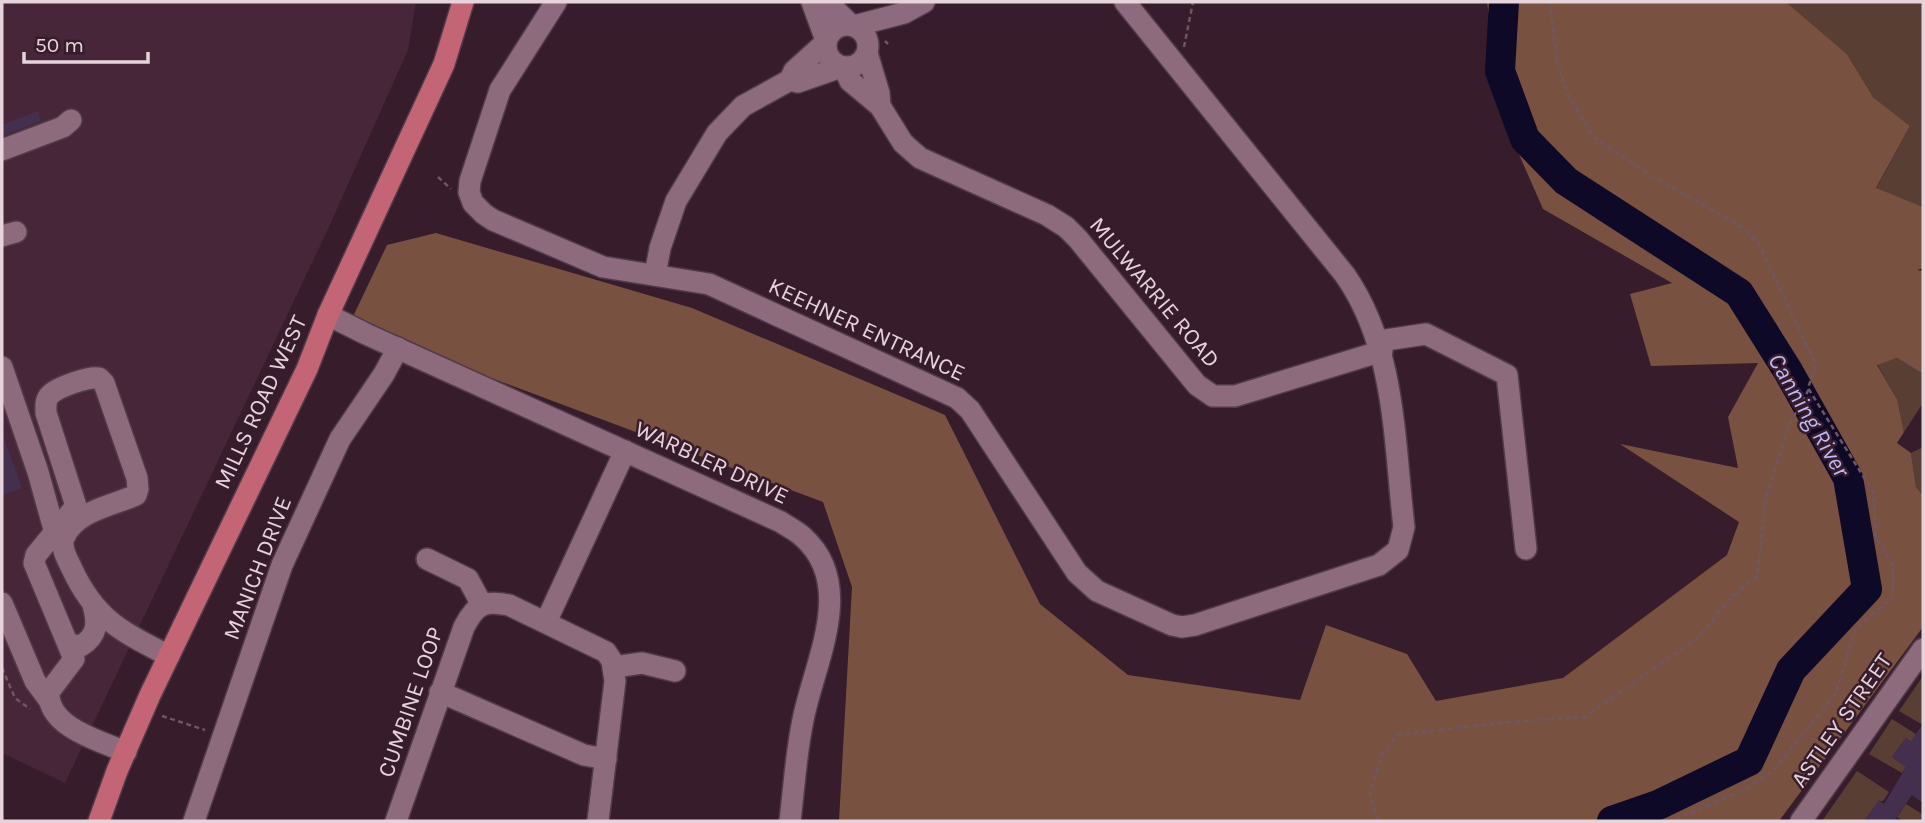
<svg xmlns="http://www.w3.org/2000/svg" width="1925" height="823" font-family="Karla,sans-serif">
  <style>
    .built { fill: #472639 }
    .green { fill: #593f33 }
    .forest { fill: #785140 }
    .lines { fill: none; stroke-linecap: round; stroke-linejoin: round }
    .river { stroke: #0e0927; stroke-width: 30 }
    .building { fill: #452f4e }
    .minor-casing { stroke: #513b48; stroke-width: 24 }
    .major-casing { stroke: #513b48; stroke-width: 24 }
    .path { stroke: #6f5663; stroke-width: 2.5; stroke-dasharray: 5 3.5; stroke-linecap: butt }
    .minor { stroke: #8d6b7d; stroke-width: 21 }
    .major { stroke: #c46575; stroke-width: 21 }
    .labels { text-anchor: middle; stroke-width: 5; stroke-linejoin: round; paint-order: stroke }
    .street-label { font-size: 23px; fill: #e6d3dc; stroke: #371c2b }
    .water-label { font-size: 24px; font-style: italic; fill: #bcbaf9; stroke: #371c2b }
  </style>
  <rect width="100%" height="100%" fill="#371c2b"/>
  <polygon class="built" points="2,2 416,2 408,50 328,229 65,783 2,753"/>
  <g class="green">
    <polygon points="1786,2 1923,2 1923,207 1876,189 1910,126 1873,97 1847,54"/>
    <polygon points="1897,358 1923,374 1923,403 1904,432 1897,399 1877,364"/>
    <polygon points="1921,448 1923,450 1923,495 1916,487 1911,453"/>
    <polygon points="1923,676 1923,725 1899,711"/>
    <polygon points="1892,719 1919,736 1914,744 1906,738 1892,757 1906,767 1902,773 1869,754"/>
    <polygon points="1857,771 1889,792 1883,801 1879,801 1864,821 1822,821"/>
    <polygon points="1906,804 1922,814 1923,813 1923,821 1903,821 1897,817"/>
  </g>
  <polygon class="forest" points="1487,2 1786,2 1847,54 1873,97 1910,126 1876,188 1923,207 1923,268 1917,270 1923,271 1923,374 1897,358 1877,365 1897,399 1904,432 1897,443 1911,453 1916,487 1923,495 1923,627 1779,821 839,821 852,587 823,502 349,325 387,245 436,233 692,308 945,415 1040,604 1128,675 1300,700 1326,625 1407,654 1436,701 1563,678 1727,555 1739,522 1620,444 1738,468 1728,417 1758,363 1651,366 1630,294 1672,283 1543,209 1504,120"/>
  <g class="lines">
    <polyline class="river" points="1504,2 1500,71 1525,139 1566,181 1739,293 1788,371 1848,478 1867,589 1791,670 1749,761 1658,805 1612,821"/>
  </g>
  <g class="building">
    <polygon points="38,111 41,121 2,136 2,125"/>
    <polygon points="3,436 22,488 2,495 2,437"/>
    <polygon points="1923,724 1923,803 1912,795 1894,821 1864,821 1879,800 1884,804 1906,767 1892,757 1906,738 1911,741"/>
  </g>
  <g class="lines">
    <g class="minor-casing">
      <g id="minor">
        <path d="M556,2L500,90L470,181L469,192L473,203L484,214L493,220L603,267L709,284L957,398L970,410L1077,573L1097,591L1172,625L1182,627L1195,625L1379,565L1398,550L1404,527C1394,442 1396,348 1345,275L1125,2"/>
        <polyline points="812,2 826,40"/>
        <polyline points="827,2 851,25"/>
        <circle cx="847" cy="46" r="21"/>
        <polyline points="854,26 904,13 924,2"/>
        <polyline points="825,43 794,71 790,80 798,82 841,67"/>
        <polyline points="867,53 879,93 880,106"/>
        <polyline points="844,68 850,81 880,106 903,143 920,158 1047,215 1066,227 1078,239 1197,385 1213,396 1235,396 1382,351"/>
        <polyline points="2,150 63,127 71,120"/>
        <polyline points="2,236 16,232"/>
        <polyline points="655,275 660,248 676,201 717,133 743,106 790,80"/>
        <path d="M328,315L366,334L781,522C788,527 797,531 803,537C857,585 814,663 803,720C796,753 794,788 790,821"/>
        <polyline points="1379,341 1426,334 1507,375 1526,549"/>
        <polyline points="2,367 38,472 55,533"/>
        <polyline points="427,559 468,579 482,605"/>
        <polyline points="2,603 35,681 49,700"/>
        <polyline points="546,622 625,451"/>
        <path d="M69,644L81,646C98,635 98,623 93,605"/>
        <polyline points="614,667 642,663 675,671"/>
        <polyline points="440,692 584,755 606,759"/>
        <path d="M126,752C100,741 47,727 49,692L74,659L34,563L36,555L76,506L46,413C46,407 45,401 49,396C56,387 90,376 99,378L104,383L137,478L138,489L136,495C112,506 75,511 64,538C60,548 68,560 72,569C96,620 121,631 169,656"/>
        <polyline points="194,821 282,565 340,439 384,374 398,348"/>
        <path d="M396,821L464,627C476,604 484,600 509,605L606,652L612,661L615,681L598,821"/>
        <polyline points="1801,821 1923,649"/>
      </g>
    </g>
    <g class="major-casing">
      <polyline id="major" points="99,821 117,771 150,695 307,369 328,315 444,64 463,2"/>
    </g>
    <g class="path">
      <polyline points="1550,2 1557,61 1569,97 1594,138 1652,176 1744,228 1759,244 1816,365 1808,388 1873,492 1876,538 1893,565 1893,597 1856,628 1835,695 1772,772 1740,792 1671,821"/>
      <polyline points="885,41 888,44"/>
      <polyline points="1184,47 1193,2"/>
      <polyline points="438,177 451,189"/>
      <polyline points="2,668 15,698 30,709"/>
      <polyline points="162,716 205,730"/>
      <polyline points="1378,821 1370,793 1382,755 1397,735 1507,722 1585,717 1697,638 1730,599 1757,576 1766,498 1788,427 1809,389"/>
    </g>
    <use href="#minor" class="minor"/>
    <use href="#major" class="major"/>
  </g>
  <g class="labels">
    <g class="street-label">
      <text transform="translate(1155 292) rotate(50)" y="8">MULWARRIE ROAD</text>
      <text transform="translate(867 329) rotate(25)" y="8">KEEHNER ENTRANCE</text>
      <text transform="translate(260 402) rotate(-65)" y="8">MILLS ROAD WEST</text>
      <text transform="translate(712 462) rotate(25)" y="8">WARBLER DRIVE</text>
      <text transform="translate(257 568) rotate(-69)" y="8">MANICH DRIVE</text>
      <text transform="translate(410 702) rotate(-71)" y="8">CUMBINE LOOP</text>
      <text transform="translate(1841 720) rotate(-55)" y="8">ASTLEY STREET</text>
    </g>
    <g class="water-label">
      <text transform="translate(1809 415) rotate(60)" y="8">Canning River</text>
    </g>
  </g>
  <rect width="1925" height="823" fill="none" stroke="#e6d3dc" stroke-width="7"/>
  <path d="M24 52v10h124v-10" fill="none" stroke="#e6d3dc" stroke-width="3.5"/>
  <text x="35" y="52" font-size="21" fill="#e6d3dc" stroke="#371c2b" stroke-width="5" paint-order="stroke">50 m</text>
</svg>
